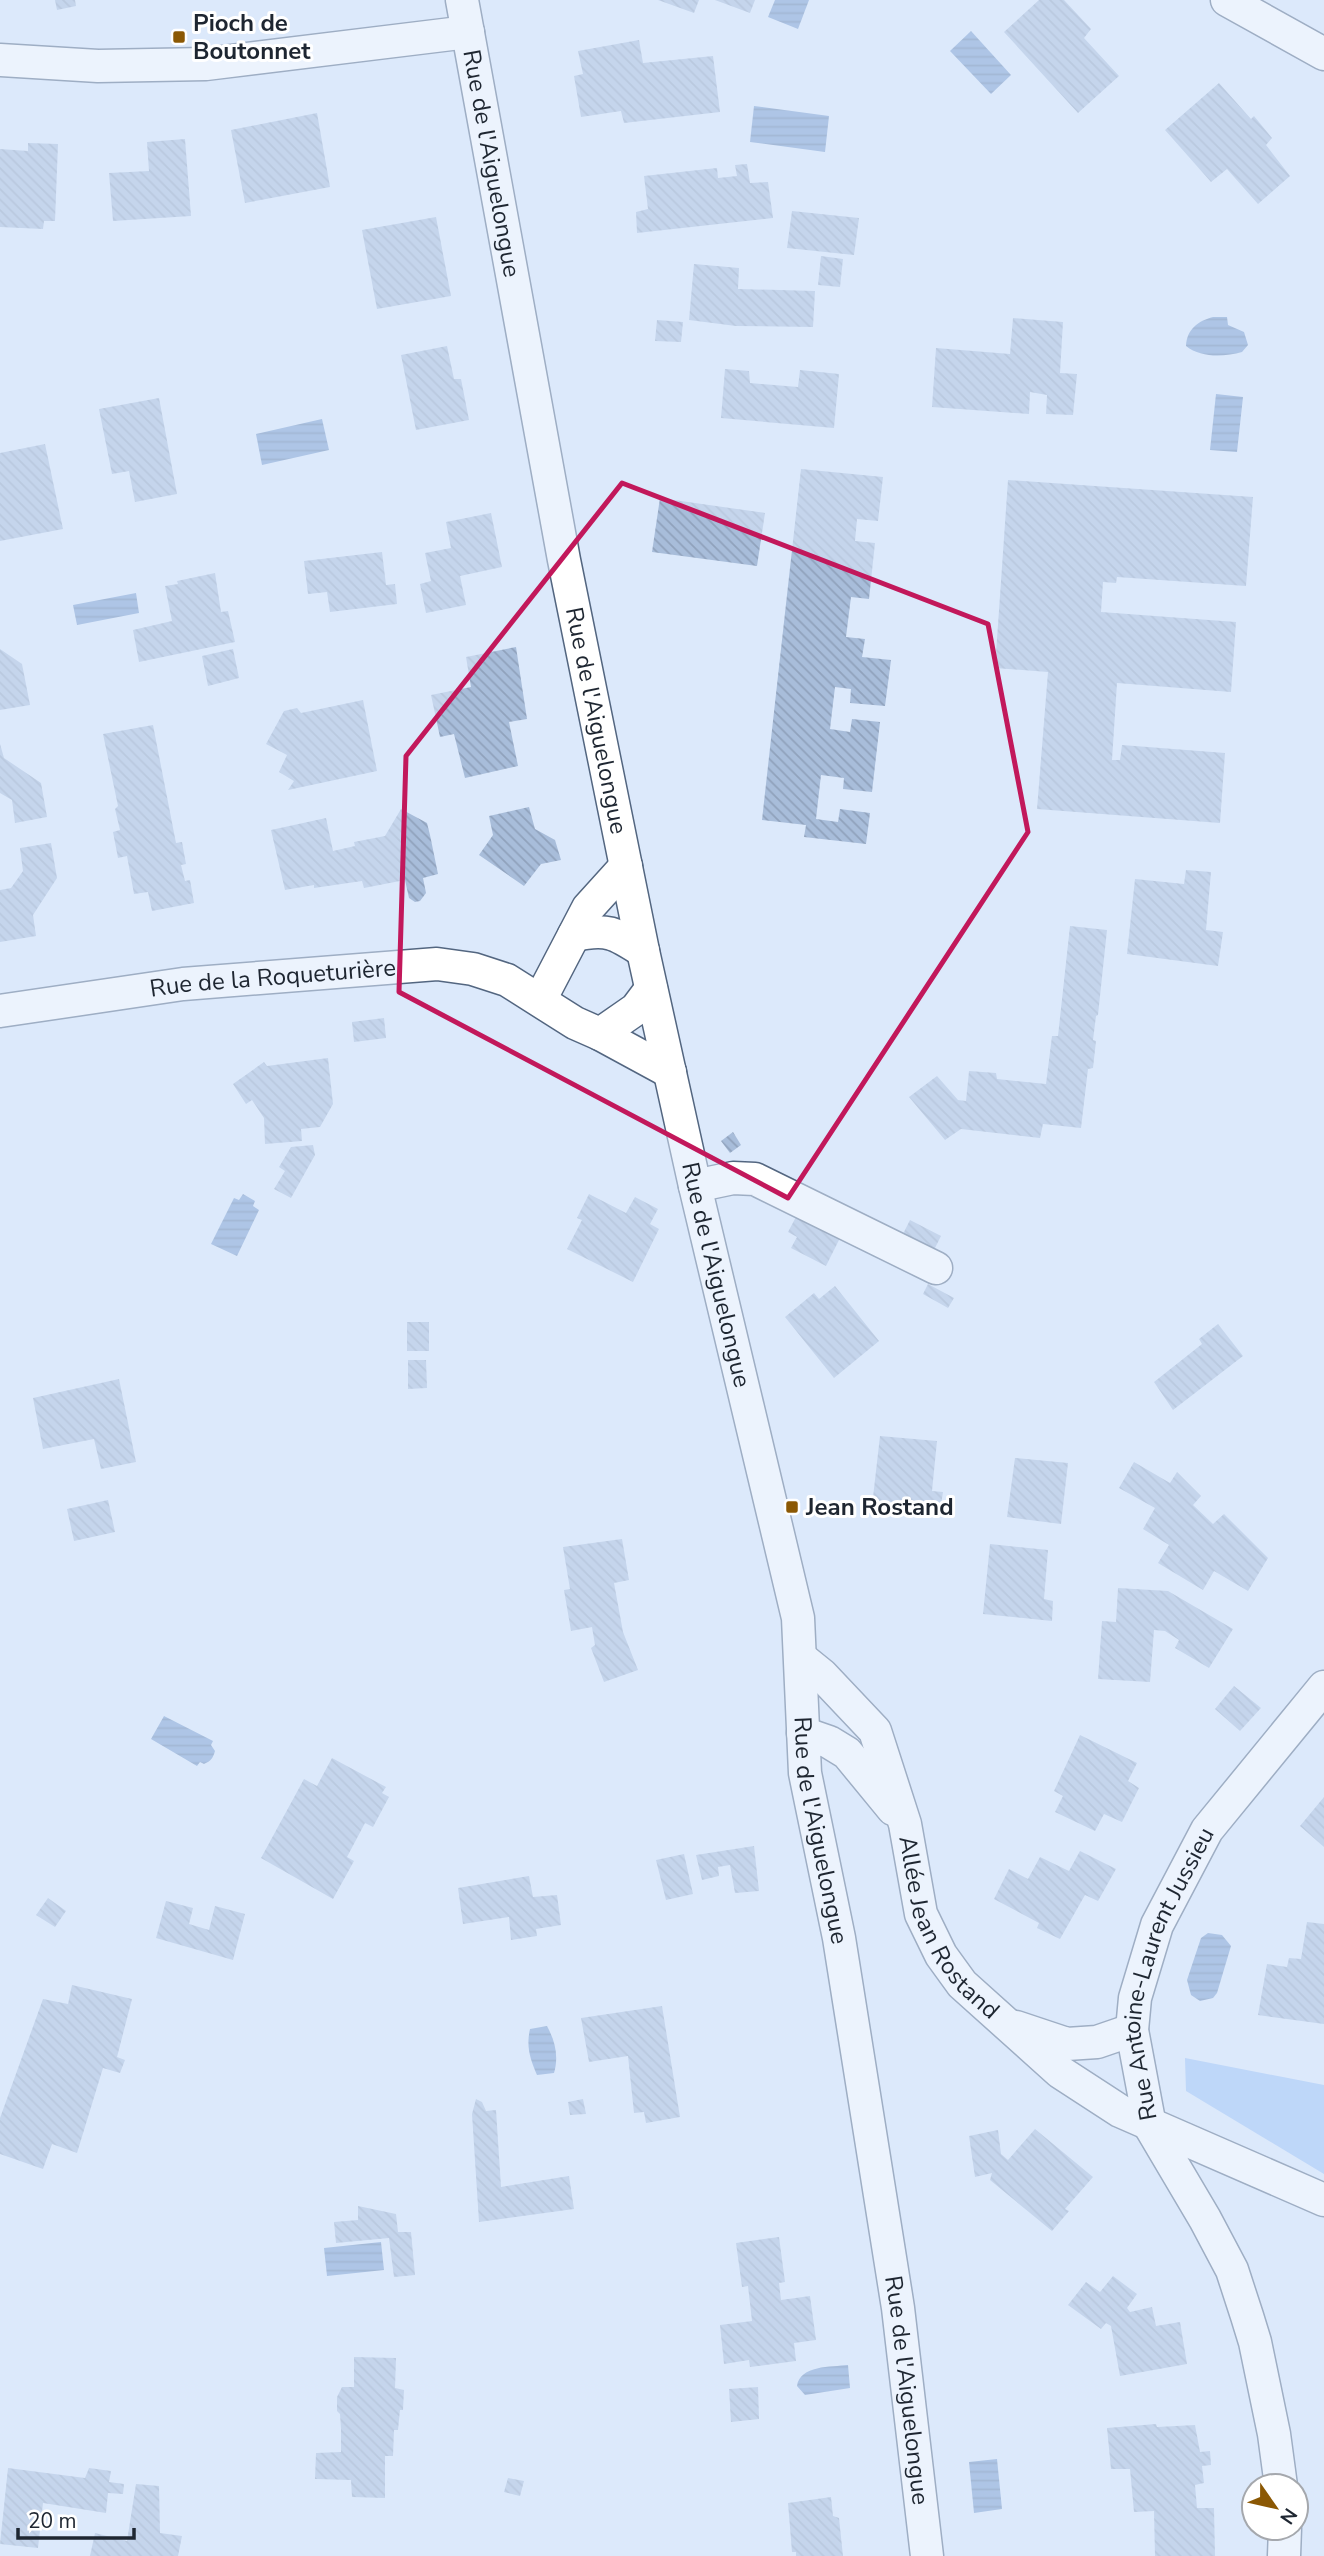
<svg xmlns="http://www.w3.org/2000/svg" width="1324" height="2556" font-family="'Nunito Sans',sans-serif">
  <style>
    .green { fill: #9ac0f5 }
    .water { fill: url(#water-rules) }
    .building { fill: url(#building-back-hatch) }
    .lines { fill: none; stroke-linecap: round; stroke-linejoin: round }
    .minor-casing { stroke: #536680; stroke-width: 35 }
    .minor { stroke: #fff; stroke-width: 32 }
    .marked { fill: none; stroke: #c2185b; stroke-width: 5; stroke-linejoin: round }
    .poi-dot { fill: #8b5804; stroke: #fff; stroke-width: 2.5 }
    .labels { text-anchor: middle; stroke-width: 6; stroke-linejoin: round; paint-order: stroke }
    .poi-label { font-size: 24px; font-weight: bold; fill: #1e2631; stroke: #fff; text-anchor: start }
    .street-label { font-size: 24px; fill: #1e2631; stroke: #fff }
  </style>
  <defs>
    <pattern id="water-rules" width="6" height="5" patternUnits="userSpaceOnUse" patternTransform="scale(1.75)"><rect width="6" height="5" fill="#759acc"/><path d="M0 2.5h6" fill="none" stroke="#5f7da6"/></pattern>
    <pattern id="building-back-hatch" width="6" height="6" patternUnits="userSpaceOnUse" patternTransform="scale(1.75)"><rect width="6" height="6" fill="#a8bdda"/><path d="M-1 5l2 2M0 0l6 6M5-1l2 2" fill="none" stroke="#90a2bc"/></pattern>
  </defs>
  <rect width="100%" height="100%" fill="#dce9fb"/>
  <polygon class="green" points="1185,2058 1324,2085 1324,2174 1186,2091"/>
  <g class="water">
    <polygon points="775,0 809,0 798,29 768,17"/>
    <polygon points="971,31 1011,75 991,94 950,51"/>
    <polygon points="754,106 829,116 825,152 750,142"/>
    <path d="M1213,317H1227L1228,325L1244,332L1248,345L1242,352C1224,357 1201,358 1186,346C1187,329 1198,321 1213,317Z"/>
    <polygon points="1216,394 1243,397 1237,452 1210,450"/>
    <polygon points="322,419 329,450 262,465 256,434"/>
    <polygon points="136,593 139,613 77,625 73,605"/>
    <polygon points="243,1194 255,1201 253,1206 259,1210 237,1256 211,1244 234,1198 239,1200"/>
    <path d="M164,1716L213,1741L211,1745L215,1751C213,1758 211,1761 204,1764L200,1762L197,1766L151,1739Z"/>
    <polygon points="1208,1933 1222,1935 1231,1946 1217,1993 1213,1998 1200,2001 1191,1995 1187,1980 1201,1938"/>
    <path d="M547,2026C555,2041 559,2056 554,2073L537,2075C530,2059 526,2046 530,2029Z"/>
    <polygon points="381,2242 384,2270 327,2276 324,2248"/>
    <path d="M848,2365L850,2388L805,2395L797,2386C800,2365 831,2367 848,2365Z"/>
    <polygon points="997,2459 1002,2509 974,2513 969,2462"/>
  </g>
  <g class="building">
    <polygon points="55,0 75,0 76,6 57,10"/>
    <polygon points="658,0 699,0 694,13"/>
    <polygon points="715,0 755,0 750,13"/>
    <polygon points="1039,0 1064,0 1091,29 1084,38 1119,76 1078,113 1004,32"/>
    <polygon points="639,40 643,63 713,56 720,112 624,123 621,111 581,117 574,76 583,74 578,51"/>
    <polygon points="1219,83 1251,119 1254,116 1272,138 1266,145 1290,176 1258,204 1227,169 1211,182 1165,130"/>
    <polygon points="317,113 330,187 245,203 231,130"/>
    <polygon points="185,139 191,216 113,221 109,173 149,171 147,142"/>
    <polygon points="28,143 58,144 55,221 44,221 43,229 0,227 0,149 28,151"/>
    <polygon points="747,164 750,183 768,182 773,218 637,233 636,212 648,209 644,176 717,168 718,178 737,176 735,165"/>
    <polygon points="792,211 859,218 854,255 787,248"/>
    <polygon points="436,217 451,296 377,309 362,230"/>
    <polygon points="821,256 843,259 840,287 818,285"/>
    <polygon points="694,264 739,268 738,289 815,291 813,327 736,326 689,320"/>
    <polygon points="1013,318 1063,322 1060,373 1077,374 1073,415 1046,414 1047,395 1030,392 1029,414 932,407 936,348 1010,354"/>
    <polygon points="657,320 683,322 681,342 655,341"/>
    <polygon points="447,346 454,379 461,379 469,420 416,430 401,355"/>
    <polygon points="725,369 749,371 750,383 798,387 800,370 839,374 834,428 721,418"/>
    <polygon points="159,398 177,494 135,502 129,471 112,474 99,409"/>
    <polygon points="45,444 63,529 0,541 0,453"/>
    <polygon points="801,469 883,477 878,521 857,519 855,541 875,543 869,599 851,597 846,637 865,639 862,657 891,660 885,706 850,703 851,689 835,687 830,729 850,732 852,719 880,722 872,792 843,789 844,778 821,775 816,819 838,822 840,809 870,813 866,844 804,837 806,825 762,820"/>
    <polygon points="1008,480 1253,497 1246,586 1117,577 1116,583 1103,582 1101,612 1236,622 1231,692 1117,683 1112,760 1120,760 1122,745 1225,753 1220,823 1037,809 1048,672 995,668"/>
    <polygon points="660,498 765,513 757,566 652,552"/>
    <polygon points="491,513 502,567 460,576 466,605 426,613 420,584 431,581 425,553 451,548 446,522"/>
    <polygon points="382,552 386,585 395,584 397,604 330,612 327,592 308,594 304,561"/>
    <polygon points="215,573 221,612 228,611 235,642 139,662 133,630 172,621 165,586 178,584 177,581"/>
    <polygon points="516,647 527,719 509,722 518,766 465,778 454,734 440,737 431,695 471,687 466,657"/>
    <polygon points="0,649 22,664 30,705 0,710"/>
    <polygon points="233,649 239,678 208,686 202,656"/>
    <polygon points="363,700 377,771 288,790 294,781 279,772 287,755 266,744 284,711 297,708 301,713"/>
    <polygon points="153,725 176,843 182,842 186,864 181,865 185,881 190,880 194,903 152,911 148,892 134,894 127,856 118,858 113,832 120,830 115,809 118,806 103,734"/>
    <polygon points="0,744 4,758 41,783 47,817 15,823 12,800 0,793"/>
    <polygon points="529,807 535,829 555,840 561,860 541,864 524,886 479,855 493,835 489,816"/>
    <polygon points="401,809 427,823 430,835 438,874 423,878 426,893 420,901 415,902 409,898 405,880 364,888 362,881 314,888 314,885 285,890 271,830 326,818 333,851 355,846 354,842 385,836"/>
    <polygon points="51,843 57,878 33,915 36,936 0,942 0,890 11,888 23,871 20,848"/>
    <polygon points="1186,870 1211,872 1206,930 1223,932 1218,966 1127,954 1135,879 1184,884"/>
    <polygon points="1070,926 1107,930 1098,1015 1096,1016 1093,1040 1096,1041 1093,1068 1088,1069 1081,1128 1043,1124 1040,1138 961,1129 945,1140 909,1097 937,1076 958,1100 966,1101 969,1071 996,1073 997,1079 1046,1084 1052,1036 1058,1036"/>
    <polygon points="384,1018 386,1038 354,1042 352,1022"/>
    <polygon points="328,1058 333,1104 320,1127 301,1129 302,1141 265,1144 264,1118 252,1100 246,1104 233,1084 264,1062 267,1066"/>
    <polygon points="733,1132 741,1145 730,1153 721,1141"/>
    <polygon points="313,1145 315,1155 291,1198 274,1189 285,1171 279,1167 291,1147"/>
    <polygon points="589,1194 626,1213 635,1197 658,1209 650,1224 659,1229 633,1282 567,1249 582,1220 577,1218"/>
    <polygon points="797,1215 840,1238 826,1266 791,1248 797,1237 788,1232"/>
    <polygon points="910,1220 941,1236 932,1254 901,1238"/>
    <polygon points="928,1284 954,1298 948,1308 923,1294"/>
    <polygon points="835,1286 879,1341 834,1378 785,1317 814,1293 819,1299"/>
    <rect x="407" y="1322" width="22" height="29"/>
    <polygon points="1218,1324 1243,1356 1173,1410 1154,1382 1202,1344 1199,1339"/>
    <polygon points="408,1360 426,1360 427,1388 408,1389"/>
    <polygon points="119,1379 136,1462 101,1469 94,1439 43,1449 33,1398"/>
    <polygon points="880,1436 937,1441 932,1491 943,1492 940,1511 872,1506"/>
    <polygon points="1015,1458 1068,1463 1061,1524 1007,1517"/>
    <polygon points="1134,1462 1170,1483 1177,1472 1201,1496 1193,1505 1213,1524 1224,1514 1268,1558 1248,1591 1214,1571 1203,1590 1158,1563 1169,1545 1143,1529 1155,1508 1119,1488"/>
    <polygon points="108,1500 115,1532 74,1541 67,1509"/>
    <polygon points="622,1539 629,1580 614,1583 623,1632 638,1670 604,1682 591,1648 595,1645 592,1627 571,1631 564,1590 570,1589 563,1547"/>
    <polygon points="990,1544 1048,1550 1044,1599 1053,1601 1052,1621 983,1614"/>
    <polygon points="1118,1588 1168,1591 1233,1629 1209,1668 1175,1648 1179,1640 1165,1631 1154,1630 1150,1682 1098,1679 1102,1621 1116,1622"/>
    <polygon points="1234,1686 1261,1708 1240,1731 1215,1709"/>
    <polygon points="1080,1735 1137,1763 1128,1781 1139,1788 1122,1822 1104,1814 1095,1831 1055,1812 1063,1796 1054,1791"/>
    <polygon points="332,1758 386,1787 382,1793 389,1797 373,1827 365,1823 347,1857 354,1861 333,1899 261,1858 304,1779 317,1786"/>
    <polygon points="1324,1797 1324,1847 1300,1826"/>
    <polygon points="754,1846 759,1891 735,1893 730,1865 718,1867 719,1876 702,1880 696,1855"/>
    <polygon points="1080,1851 1116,1869 1098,1901 1085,1895 1060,1939 1037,1928 1039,1923 994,1899 1009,1869 1028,1879 1040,1857 1069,1871"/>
    <polygon points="684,1854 693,1894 666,1900 656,1860"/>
    <polygon points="529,1876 533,1897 557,1895 561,1925 536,1929 537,1936 511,1940 509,1917 463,1924 458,1888"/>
    <polygon points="48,1898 66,1911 55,1927 36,1915"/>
    <polygon points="166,1901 193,1908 189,1924 209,1930 215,1906 245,1914 233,1960 156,1938"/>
    <polygon points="1307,1922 1324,1924 1324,2024 1258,2015 1267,1964 1287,1967 1289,1958 1301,1959"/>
    <polygon points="72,1985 132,1999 117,2057 125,2060 120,2073 103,2068 77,2153 52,2144 43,2169 0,2154 0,2118 43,1999 68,2004"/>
    <polygon points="662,2006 680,2117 646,2123 644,2112 634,2113 628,2056 589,2062 581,2018"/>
    <polygon points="476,2099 482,2102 486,2111 496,2110 501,2187 569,2176 574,2209 479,2222 472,2114"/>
    <polygon points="583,2099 586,2114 570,2115 568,2102"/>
    <polygon points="1035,2129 1093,2177 1065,2209 1069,2211 1052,2231 990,2180 992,2173 975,2177 969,2136 998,2130 1001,2154 1008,2160"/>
    <polygon points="358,2206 396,2214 398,2232 411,2232 415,2275 394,2277 389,2238 336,2243 334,2222 358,2220"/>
    <polygon points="779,2237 785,2282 779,2283 781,2300 810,2296 816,2340 794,2343 796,2361 750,2367 749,2360 724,2364 720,2325 752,2321 748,2286 742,2287 736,2243"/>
    <polygon points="1113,2276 1137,2294 1127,2308 1130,2312 1152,2307 1156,2326 1180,2322 1187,2364 1120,2376 1111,2326 1106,2323 1101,2329 1068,2305 1086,2282 1100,2292"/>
    <polygon points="354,2357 396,2358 395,2388 404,2390 403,2410 400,2410 398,2430 394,2430 393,2456 385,2456 385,2498 352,2497 351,2480 315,2479 316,2453 341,2452 341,2429 340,2414 337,2411 337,2397 342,2387 354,2387"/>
    <polygon points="758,2387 759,2419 731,2422 729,2389"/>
    <polygon points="1156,2424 1157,2427 1195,2425 1200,2452 1210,2451 1211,2465 1202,2466 1204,2483 1195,2485 1197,2508 1214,2508 1215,2556 1155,2556 1154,2511 1134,2512 1130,2469 1111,2469 1107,2428"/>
    <polygon points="8,2468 85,2478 89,2468 111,2471 109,2482 124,2484 123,2494 108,2493 106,2513 43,2503 38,2548 0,2544"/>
    <polygon points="508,2478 524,2481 520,2496 504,2492"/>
    <polygon points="136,2484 159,2486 160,2533 182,2536 178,2556 90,2556 95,2533 127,2541"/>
    <polygon points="831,2497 833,2516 839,2518 843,2556 796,2556 796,2552 792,2552 788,2503"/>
  </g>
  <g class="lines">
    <g class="minor-casing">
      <g id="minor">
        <path id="s1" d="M462,0L564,560L643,951L695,1186L798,1618L805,1773L839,1938L898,2308L927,2556"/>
        <polyline points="1227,0 1324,54"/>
        <polyline points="0,60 98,66 206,64 468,32"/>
        <path d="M574,935C608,928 615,933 643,951"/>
        <polyline points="540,1000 588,908 626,866"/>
        <path id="s2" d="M0,1011L183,984L437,964L473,969L507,980L575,1023L600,1034L636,1009L651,989"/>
        <polyline points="600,1034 670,1072"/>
        <polyline points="695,1186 733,1178 755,1179 936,1268"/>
        <path id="s3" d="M801,1658L822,1675L875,1731L905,1824L921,1914L941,1955L962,1984L1060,2072L1120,2111L1324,2200"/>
        <polyline points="803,1733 829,1742 847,1753 893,1809"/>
        <polyline points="1016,2027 1067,2044 1097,2042 1132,2030"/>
        <path id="s4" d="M1281,2486L1274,2434L1255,2342L1247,2316L1232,2270L1205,2219L1150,2126L1132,2030L1135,1998L1157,1925L1207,1830L1324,1687"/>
        <polyline points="1284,2556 1285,2528"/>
      </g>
    </g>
    <use href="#minor" class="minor"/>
  </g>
  <path d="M0 0H1324V2556H0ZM622,483L988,624L1028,832L788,1198L399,992L406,756Z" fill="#dce9fb" fill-opacity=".55" fill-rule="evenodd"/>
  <path class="marked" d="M622,483L988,624L1028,832L788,1198L399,992L406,756Z"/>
  <g class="poi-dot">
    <rect x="172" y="30" width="14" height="14" rx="3.5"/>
    <rect x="785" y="1500" width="14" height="14" rx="3.5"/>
  </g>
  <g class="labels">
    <g class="poi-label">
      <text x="193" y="31">Pioch de<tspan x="193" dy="28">Boutonnet</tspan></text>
      <text x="806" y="1515">Jean Rostand</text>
    </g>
    <g class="street-label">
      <text dy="8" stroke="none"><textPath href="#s1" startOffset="166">Rue de l'Aiguelongue</textPath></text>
      <text dy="8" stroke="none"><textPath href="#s1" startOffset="733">Rue de l'Aiguelongue</textPath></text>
      <text dy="8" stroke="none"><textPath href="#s2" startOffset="275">Rue de la Roqueturière</textPath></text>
      <text dy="8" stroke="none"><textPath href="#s1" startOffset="1300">Rue de l'Aiguelongue</textPath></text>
      <text dy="8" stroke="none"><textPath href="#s1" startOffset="1867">Rue de l'Aiguelongue</textPath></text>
      <text dy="8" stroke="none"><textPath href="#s3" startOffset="317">Allée Jean Rostand</textPath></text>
      <text dy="8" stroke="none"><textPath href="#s4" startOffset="548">Rue Antoine-Laurent Jussieu</textPath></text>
      <text dy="8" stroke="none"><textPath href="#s1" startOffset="2434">Rue de l'Aiguelongue</textPath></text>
    </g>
  </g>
  <g transform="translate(1275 2507) rotate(124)"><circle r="33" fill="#ffffff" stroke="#a5a8ad" stroke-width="2"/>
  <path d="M0-5L12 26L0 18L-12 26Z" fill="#8b5804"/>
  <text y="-10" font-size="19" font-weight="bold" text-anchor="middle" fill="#1e2631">N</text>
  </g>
  <path d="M18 2528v10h116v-10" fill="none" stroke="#1e2631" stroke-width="3.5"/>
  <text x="28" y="2528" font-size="21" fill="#1e2631" stroke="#ffffff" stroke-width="5" paint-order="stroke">20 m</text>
</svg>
